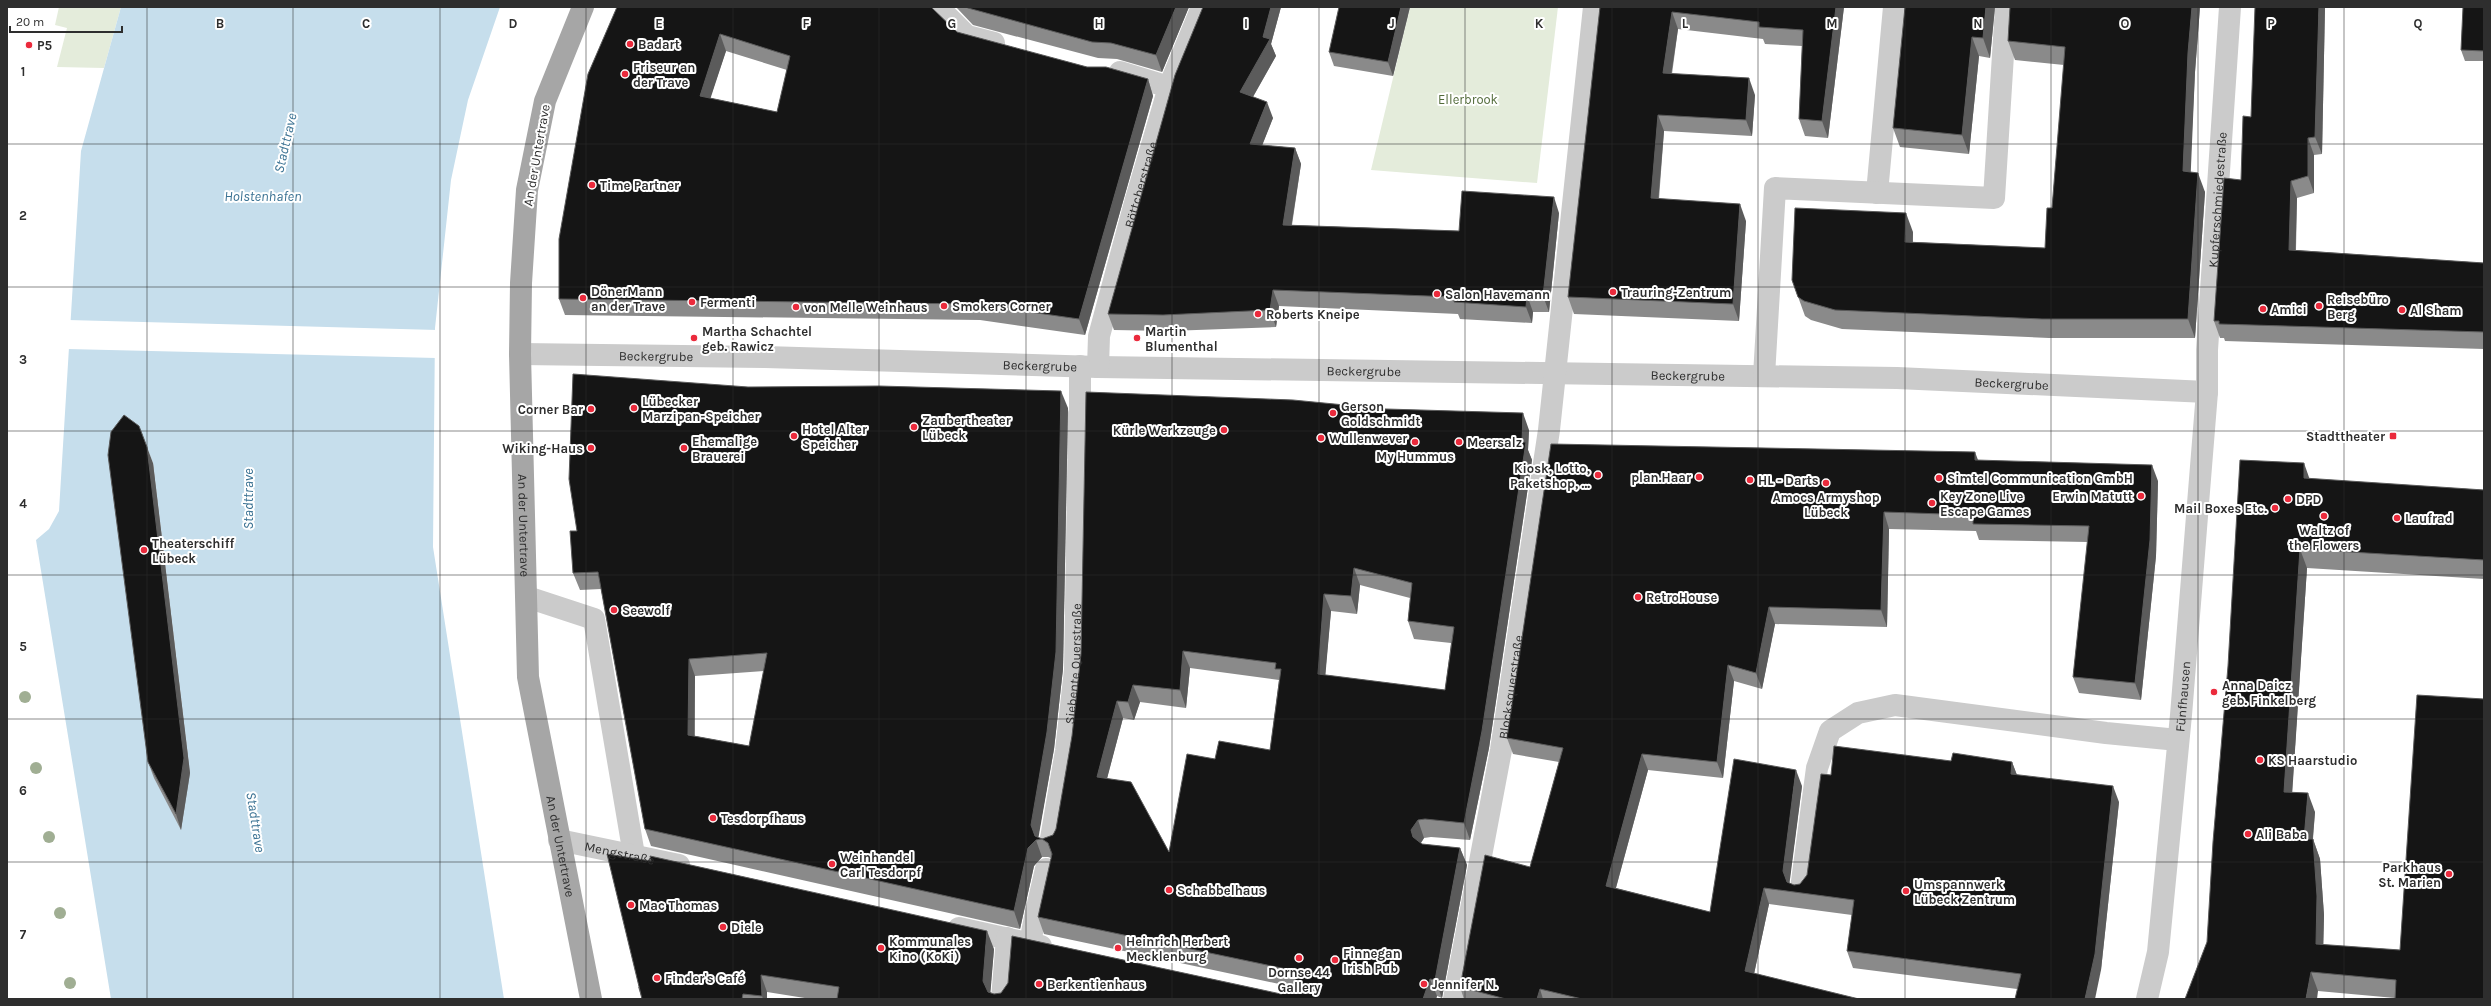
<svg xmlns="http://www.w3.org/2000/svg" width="2491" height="1006" font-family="Karla,sans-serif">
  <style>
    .green { fill: #e4ecdb }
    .water { fill: #c6deec; fill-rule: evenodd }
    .pier { fill: #fff }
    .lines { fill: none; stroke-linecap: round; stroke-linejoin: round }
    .minor { stroke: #cbcbcb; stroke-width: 22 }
    .major { stroke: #a6a6a6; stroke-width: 22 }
    .tree { fill: #a0ae93 }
    .wall { fill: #8a8a8a; fill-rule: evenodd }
    .shaded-wall { fill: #5b5b5b }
    .building { fill: #151515; stroke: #5b5b5b; fill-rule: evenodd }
    .grid { fill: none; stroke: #2e2e2e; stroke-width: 1; stroke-opacity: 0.55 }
    .poi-dot { fill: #eb2a3c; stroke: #fff; stroke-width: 1.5 }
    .labels { text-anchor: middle; stroke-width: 4; stroke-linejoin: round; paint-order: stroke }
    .poi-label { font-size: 13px; font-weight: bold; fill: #2e2e2e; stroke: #fff; text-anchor: start }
    .park-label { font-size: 13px; fill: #526b3a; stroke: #fff }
    .street-label { font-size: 13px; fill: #2e2e2e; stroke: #fff }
    .water-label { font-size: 14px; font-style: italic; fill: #397192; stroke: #fff }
    .grid-label { font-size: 13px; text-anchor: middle; font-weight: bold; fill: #2e2e2e; stroke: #fff; stroke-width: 4; stroke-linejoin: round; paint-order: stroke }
  </style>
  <rect width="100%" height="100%" fill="#fff"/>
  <g class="green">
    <polygon points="59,7 121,7 104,68 57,67 67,28 55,25"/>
    <polygon points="1410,7 1558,7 1537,183 1371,170"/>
  </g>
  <path class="water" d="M121,7H500L468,100L451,180L435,328L433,547L504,999H111L36,540L49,529L59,511L81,151ZM145,442L153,463L190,773Z"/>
  <polygon class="pier" points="68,320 437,330 436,358 67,349"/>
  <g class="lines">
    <g class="minor">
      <polyline points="927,7 942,11 967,36 994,43"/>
      <polyline points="1120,72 1169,87"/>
      <polyline points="1877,193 1894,7"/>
      <path id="s1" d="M520,354L765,357L1098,367L1897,378L2207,392"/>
      <path id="s2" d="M1098,367L1099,336L1136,199L1169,87L1202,7"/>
      <polyline points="1764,376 1775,188 1994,198 2006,7"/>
      <polyline points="1080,410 1080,366"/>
      <polyline points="1078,480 1079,414"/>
      <polyline points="527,597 594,619 634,855"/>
      <path id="s3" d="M559,840L679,865"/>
      <path id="s4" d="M1050,844L1066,751L1075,670L1078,481"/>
      <polyline points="1801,889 1817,768 1830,731 1858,713 1895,705 2106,733 2178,740"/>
      <polyline points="1037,908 1046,869"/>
      <polyline points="959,928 1041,946"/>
      <polyline points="1030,943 1036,912"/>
      <polyline points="1002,999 1007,938"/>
      <path id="s5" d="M1454,999L1501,750L1549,430L1594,7"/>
      <path id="s6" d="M2147,999L2158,952L2181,715L2207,392V350L2230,7"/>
    </g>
    <path class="major" id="s7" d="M583,7L545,101L527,190L521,283L520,354L528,677L591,999"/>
  </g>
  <g class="tree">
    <circle cx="25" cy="697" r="6"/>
    <circle cx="36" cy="768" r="6"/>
    <circle cx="49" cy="837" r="6"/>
    <circle cx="60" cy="913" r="6"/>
    <circle cx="70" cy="983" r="6"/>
  </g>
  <g class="wall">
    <path d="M617,7L957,32L1087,67L1148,79L1153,96L1085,335L980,320L565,315L559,299ZM726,51L787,70L777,112L710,98Z"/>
    <polygon points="956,7 1189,7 1162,72 1117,59 1098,58 973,25"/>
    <polygon points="1203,7 1281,7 1271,44 1276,56 1253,97 1273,118 1262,145 1295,148 1301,164 1292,225 1459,231 1559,213 1549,312 1533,312 1532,323 1460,319 1458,314 1279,306 1276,327 1169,331 1114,330 1108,314"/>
    <polygon points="1410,7 1393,76 1334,66 1329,52"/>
    <polygon points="1600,7 1844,7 1828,138 1805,136 1799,119 1802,46 1765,44 1763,39 1678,29 1672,74 1755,95 1752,136 1664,131 1659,199 1746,221 1739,321 1574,314 1568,297"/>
    <polygon points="1995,7 1990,58 1979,56 1969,154 1900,147 1893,128"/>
    <polygon points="2010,7 2200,7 2195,72 2190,172 2205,192 2195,338 2049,338 1842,329 1811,320 1805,316 1792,280 1913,232 1913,242 2045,248 2052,208 2064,65 2015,60 2008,41"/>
    <polygon points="2325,7 2322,154 2314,155 2314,193 2297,198 2296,250 2484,263 2484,349 2225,341 2224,338 2220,338 2214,321 2241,180 2251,117"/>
    <polygon points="2484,7 2484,61 2465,61 2461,50"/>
    <path d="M748,387L1068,408L1063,669L1054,749L1038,837L1042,839L1053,835L1056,829L1072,736L1081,654L1529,430L1528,450L1532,460L1489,748L1470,840L1431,837L1424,838L1421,843L1422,844L1460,848L1467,865L1442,998L1437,996L1436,999H811L767,992V999H642L638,987L994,949L990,992L994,994H1281L1293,990V987L1044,934L1038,917L1051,858L1048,857H1042L1034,866L1020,929L651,846L645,829L601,589L580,590L573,573L577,531ZM1360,585L1410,598L1408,621L1414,639L1451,643L1445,690L1325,675L1331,611L1357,614ZM1190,668L1279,680L1270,750L1215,759L1169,852L1107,778L1123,718L1134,720L1140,702L1186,708ZM764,671L749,746L695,736V676Z"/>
    <polygon points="1551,444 1978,460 2158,481 2156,556 2141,700 2079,693 2073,677 2088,542 1979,540 1976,531 1889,529 1887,627 1775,624 1762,689 1734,681 1723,778 1648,770 1616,888 1710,912 1802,786 1789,883 1794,885 1800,884 1807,875 1831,775 1951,761 2012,762 2017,775 2119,802 2101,970 2017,989 1853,968 1847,951 1852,915 1769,904 1754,974 1859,999 1464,999 1460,987 1530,867 1559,762 1513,754 1507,738"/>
    <polygon points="153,463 190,773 181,830 154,778 148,762"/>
    <polygon points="2310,479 2484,490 2484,579 2307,568 2292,792 2315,812 2313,839 2320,859 2324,915 2323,945 2400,950 2484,699 2395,998 2318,991 2207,942"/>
  </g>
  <g class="shaded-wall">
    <polygon points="1176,7 1189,7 1162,72 1156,55"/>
    <polygon points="1271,7 1281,7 1271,44 1276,56 1246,109 1240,92 1263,37"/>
    <polygon points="1401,7 1410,7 1393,76 1388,62"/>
    <polygon points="1836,7 1844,7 1828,138 1822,121"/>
    <polygon points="1986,7 1995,7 1990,58 1983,38"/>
    <polygon points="2192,7 2200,7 2195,72 2190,190 2183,171 2188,53"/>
    <polygon points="2319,7 2325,7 2322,154 2315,137"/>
    <polygon points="1672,12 1678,29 1669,89 1663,73"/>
    <polygon points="720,34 726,51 706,112 700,96"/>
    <polygon points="1972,37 1979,56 1969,154 1962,135"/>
    <polygon points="1749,78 1755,95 1752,136 1746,120"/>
    <polygon points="1148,79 1153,96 1085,335 1079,319"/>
    <polygon points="1267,102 1273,118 1256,161 1250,144"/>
    <polygon points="1658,115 1664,131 1657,215 1651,198"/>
    <polygon points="2308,138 2314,155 2314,193 2308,176"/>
    <polygon points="1295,148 1301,164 1289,241 1283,225"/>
    <polygon points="2198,173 2205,192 2195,338 2188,319"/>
    <polygon points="2291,181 2297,198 2295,267 2289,250"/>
    <polygon points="1554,197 1559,213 1549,312 1543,296"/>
    <polygon points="1740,204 1746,221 1739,321 1733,304"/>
    <polygon points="1906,213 1913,232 1912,261 1905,242"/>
    <polygon points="1273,290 1279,306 1276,327 1270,310"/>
    <polygon points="1527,295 1533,312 1532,323 1526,307"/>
    <polygon points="1061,391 1068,408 1063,669 1054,749 1038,840 1037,840 1031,825"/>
    <polygon points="1523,413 1529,430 1528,450 1532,460 1489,748 1470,840 1464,823 1522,442"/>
    <polygon points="147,447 153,463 190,773 181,830 176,814"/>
    <polygon points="1975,452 1981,468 1975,460"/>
    <polygon points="2304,463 2311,483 2304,478"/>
    <polygon points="2152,465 2158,481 2156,556 2141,700 2135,683"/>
    <polygon points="1884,512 1889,529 1887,627 1881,610"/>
    <polygon points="2300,549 2307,568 2291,811 2284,792"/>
    <polygon points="1354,568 1360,585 1357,614 1351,596"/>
    <polygon points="1324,594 1331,611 1324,691 1318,674"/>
    <polygon points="1769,607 1775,624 1762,689 1756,673"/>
    <polygon points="1183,651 1190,668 1186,708 1180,690"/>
    <polygon points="689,659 695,676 694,753 688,735"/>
    <polygon points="1728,665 1734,681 1723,778 1717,762"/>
    <polygon points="1133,685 1140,702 1134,720 1128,702"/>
    <polygon points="1117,701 1123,718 1103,794 1097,777"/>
    <polygon points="1642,754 1648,770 1612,902 1606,886"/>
    <polygon points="2012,762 2018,778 2011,774"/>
    <polygon points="1796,770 1802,786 1789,887 1783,871"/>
    <polygon points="2113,786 2119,802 2101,970 2095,999 2085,999"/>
    <polygon points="2308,793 2315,812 2311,859 2304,839"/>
    <polygon points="1418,820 1424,838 1418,847 1413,837 1411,830"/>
    <polygon points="2313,839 2320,859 2324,915 2323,963 2316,944"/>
    <polygon points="1036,840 1042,857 1034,866 1020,929 1014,911 1028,848"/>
    <polygon points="1460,848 1467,865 1442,998 1435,980"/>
    <polygon points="1764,888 1769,904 1751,988 1745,971"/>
    <polygon points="987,931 994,949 990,998 983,981"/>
    <polygon points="2311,972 2318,991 2317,999 2306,999"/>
    <polygon points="761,975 767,992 767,999 763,999 762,996"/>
    <polygon points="1430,979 1437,996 1436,999 1423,999"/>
    <polygon points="1540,989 1543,999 1537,999"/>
  </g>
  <g class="building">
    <path d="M617,7H931L957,32L1087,67H1106L1148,79L1079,319L974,304L559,299V239L588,74ZM720,34L790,56L777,112L700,96Z"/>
    <polygon points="966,7 1176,7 1156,55 1111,43 1092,42 968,8"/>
    <polygon points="1203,7 1271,7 1263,37 1270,39 1240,92 1267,102 1250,144 1295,148 1283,225 1459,231 1462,191 1554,197 1543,296 1527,295 1526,307 1454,302 1454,297 1273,290 1270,310 1163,315 1108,314 1175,75"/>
    <polygon points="1339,7 1401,7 1388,62 1329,52"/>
    <polygon points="1600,7 1836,7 1822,121 1799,119 1803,30 1759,27 1759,22 1672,12 1663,73 1749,78 1746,120 1658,115 1651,198 1740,204 1733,304 1568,297"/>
    <polygon points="1905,7 1986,7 1983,38 1972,37 1962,135 1893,128"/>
    <polygon points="2010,7 2192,7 2188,53 2183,171 2198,173 2188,319 2042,319 1835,310 1804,301 1798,297 1792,280 1795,208 1906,213 1905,242 2045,248 2047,208 2052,208 2065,47 2008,41"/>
    <polygon points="2255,7 2319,7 2315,137 2308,138 2308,176 2291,181 2289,250 2484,263 2484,332 2219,324 2219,321 2214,321 2224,178 2241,180 2243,116 2251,117"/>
    <polygon points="2463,7 2484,7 2484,51 2461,50"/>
    <path d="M573,374L748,387L879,386L1061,391L1056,652L1047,732L1031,825L1035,836L1042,839L1053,835L1056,829L1072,736L1081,654L1086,392L1293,400L1386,409L1523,413L1522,442H1526L1482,731L1464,823L1425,819L1418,820L1411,830L1413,837L1422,844L1460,848L1435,980L1430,979L1423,999H837L839,987L761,975L762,996L743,994L742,999H642L607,854L651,861L650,856L987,931L983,981L988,992L994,994L1001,993L1008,983L1012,936L1281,994L1293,990L1296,978L1292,973L1286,969L1038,917L1052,854L1048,843L1042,839L1036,840L1028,848L1014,911L645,829L598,572L573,573L570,531H577L569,479ZM1354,568L1412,583L1408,621L1454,627L1445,690L1318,674L1324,594L1351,596ZM1183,651L1276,663L1275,669H1281L1270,750L1219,741L1215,759L1187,754L1169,852L1131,782L1097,777L1117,701L1128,702L1133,685L1180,690ZM767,653L749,746L688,735L689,659Z"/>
    <polygon points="124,415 139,426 147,447 184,758 176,814 148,762 108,455 111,432"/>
    <polygon points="1551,444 1975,452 1975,460 2152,465 2150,540 2135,683 2073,677 2089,526 1973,524 1973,515 1884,512 1881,610 1769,607 1756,673 1728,665 1717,762 1642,754 1606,886 1710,912 1734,759 1796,770 1783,871 1787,882 1794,885 1800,884 1807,875 1821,774 1831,775 1834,746 1951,761 1953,753 2012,762 2011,774 2113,786 2095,954 2085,999 2015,999 2021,974 1847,951 1854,900 1764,888 1745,971 1859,999 1582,999 1540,989 1537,999 1506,999 1460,987 1485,855 1530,867 1563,748 1507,738"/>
    <polygon points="2240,460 2304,463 2304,478 2484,490 2484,560 2300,549 2284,792 2308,793 2304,839 2313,839 2317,896 2316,944 2400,950 2417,695 2484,699 2484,999 2395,999 2396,980 2311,972 2306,999 2185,999 2207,942 2213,842 2228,666"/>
  </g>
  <path class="grid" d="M147,7V999M293,7V999M440,7V999M586,7V999M733,7V999M879,7V999M1026,7V999M1172,7V999M1319,7V999M1465,7V999M1612,7V999M1758,7V999M1905,7V999M2051,7V999M2198,7V999M2344,7V999M7,144H2484M7,287H2484M7,431H2484M7,575H2484M7,719H2484M7,862H2484"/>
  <g class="poi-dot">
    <circle cx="630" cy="44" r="4"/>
    <circle cx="29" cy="45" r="4"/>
    <circle cx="625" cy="74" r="4"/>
    <circle cx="592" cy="185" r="4"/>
    <circle cx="1613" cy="292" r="4"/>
    <circle cx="1437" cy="294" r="4"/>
    <circle cx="583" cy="298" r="4"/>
    <circle cx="692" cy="302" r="4"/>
    <circle cx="944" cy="306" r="4"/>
    <circle cx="2319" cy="306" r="4"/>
    <circle cx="796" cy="307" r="4"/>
    <circle cx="2263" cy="309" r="4"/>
    <circle cx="2402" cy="310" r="4"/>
    <circle cx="1258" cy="314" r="4"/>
    <circle cx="694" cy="338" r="4"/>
    <circle cx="1137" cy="338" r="4"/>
    <circle cx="634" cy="408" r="4"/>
    <circle cx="591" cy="409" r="4"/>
    <circle cx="1333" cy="413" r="4"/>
    <circle cx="914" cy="427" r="4"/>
    <circle cx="1224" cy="430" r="4"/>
    <circle cx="794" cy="436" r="4"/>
    <rect x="2389" y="432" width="8" height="8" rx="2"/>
    <circle cx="1321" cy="438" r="4"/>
    <circle cx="1415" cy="442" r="4"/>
    <circle cx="1459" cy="442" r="4"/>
    <circle cx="591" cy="448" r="4"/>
    <circle cx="684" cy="448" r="4"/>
    <circle cx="1598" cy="475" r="4"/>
    <circle cx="1699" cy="477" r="4"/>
    <circle cx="1939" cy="478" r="4"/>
    <circle cx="1750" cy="480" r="4"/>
    <circle cx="1826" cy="483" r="4"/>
    <circle cx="2141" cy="496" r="4"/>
    <circle cx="2288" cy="499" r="4"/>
    <circle cx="1932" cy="503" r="4"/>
    <circle cx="2275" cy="508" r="4"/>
    <circle cx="2324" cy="516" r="4"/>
    <circle cx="2397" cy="518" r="4"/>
    <circle cx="144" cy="550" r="4"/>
    <circle cx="1638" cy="597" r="4"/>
    <circle cx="614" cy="610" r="4"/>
    <circle cx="2214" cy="692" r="4"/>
    <circle cx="2260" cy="760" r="4"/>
    <circle cx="713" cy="818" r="4"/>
    <circle cx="2248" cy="834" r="4"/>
    <circle cx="832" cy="864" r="4"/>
    <circle cx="2449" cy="874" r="4"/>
    <circle cx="1169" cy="890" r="4"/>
    <circle cx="1906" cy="891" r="4"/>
    <circle cx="631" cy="905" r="4"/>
    <circle cx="723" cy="927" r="4"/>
    <circle cx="881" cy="948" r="4"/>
    <circle cx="1118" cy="948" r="4"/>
    <circle cx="1299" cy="958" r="4"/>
    <circle cx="1335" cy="960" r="4"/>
    <circle cx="657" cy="978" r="4"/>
    <circle cx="1039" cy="984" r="4"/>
    <circle cx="1424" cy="984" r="4"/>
  </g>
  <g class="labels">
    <g class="poi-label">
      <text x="638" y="49">Badart</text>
      <text x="37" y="50">P5</text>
      <text x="633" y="72">Friseur an<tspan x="633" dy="15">der Trave</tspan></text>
      <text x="600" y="190">Time Partner</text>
      <text x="591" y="296">DönerMann<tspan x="591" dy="15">an der Trave</tspan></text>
      <text x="1621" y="297">Trauring-Zentrum</text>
      <text x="1445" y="299">Salon Havemann</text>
      <text x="2327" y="304">Reisebüro<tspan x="2327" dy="15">Berg</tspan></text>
      <text x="700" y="307">Fermenti</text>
      <text x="952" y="311">Smokers Corner</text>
      <text x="804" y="312">von Melle Weinhaus</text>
      <text x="2271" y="314">Amici</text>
      <text x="2410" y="315">Al Sham</text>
      <text x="1266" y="319">Roberts Kneipe</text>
      <text x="702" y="336">Martha Schachtel<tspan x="702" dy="15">geb. Rawicz</tspan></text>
      <text x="1145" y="336">Martin<tspan x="1145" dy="15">Blumenthal</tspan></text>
      <text x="642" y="406">Lübecker<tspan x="642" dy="15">Marzipan-Speicher</tspan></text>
      <text x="1341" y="411">Gerson<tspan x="1341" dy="15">Goldschmidt</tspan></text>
      <text x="583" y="414" text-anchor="end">Corner Bar</text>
      <text x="922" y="425">Zaubertheater<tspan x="922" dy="15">Lübeck</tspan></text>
      <text x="802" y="434">Hotel Alter<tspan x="802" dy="15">Speicher</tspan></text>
      <text x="1216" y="435" text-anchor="end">Kürle Werkzeuge</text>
      <text x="2385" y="441" text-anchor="end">Stadttheater</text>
      <text x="1329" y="443">Wullenwever</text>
      <text x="692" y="446">Ehemalige<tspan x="692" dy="15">Brauerei</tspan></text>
      <text x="1467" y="447">Meersalz</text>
      <text x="583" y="453" text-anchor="end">Wiking-Haus</text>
      <text x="1415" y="461" text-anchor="middle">My Hummus</text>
      <text x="1590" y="473" text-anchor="end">Kiosk, Lotto,<tspan x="1590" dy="15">Paketshop, ...</tspan></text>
      <text x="1691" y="482" text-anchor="end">plan.Haar</text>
      <text x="1947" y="483">Simtel Communication GmbH</text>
      <text x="1758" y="485">HL - Darts</text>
      <text x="1940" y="501">Key Zone Live<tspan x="1940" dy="15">Escape Games</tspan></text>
      <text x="2133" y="501" text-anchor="end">Erwin Matutt</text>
      <text x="1826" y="502" text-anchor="middle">Amocs Armyshop<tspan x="1826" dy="15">Lübeck</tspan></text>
      <text x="2296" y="504">DPD</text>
      <text x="2267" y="513" text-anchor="end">Mail Boxes Etc.</text>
      <text x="2405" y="523">Laufrad</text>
      <text x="2324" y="535" text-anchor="middle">Waltz of<tspan x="2324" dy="15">the Flowers</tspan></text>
      <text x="152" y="548">Theaterschiff<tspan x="152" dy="15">Lübeck</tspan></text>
      <text x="1646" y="602">RetroHouse</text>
      <text x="622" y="615">Seewolf</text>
      <text x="2222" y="690">Anna Daicz<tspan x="2222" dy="15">geb. Finkelberg</tspan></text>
      <text x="2268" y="765">KS Haarstudio</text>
      <text x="721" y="823">Tesdorpfhaus</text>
      <text x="2256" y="839">Ali Baba</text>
      <text x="840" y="862">Weinhandel<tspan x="840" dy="15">Carl Tesdorpf</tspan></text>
      <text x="2441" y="872" text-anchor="end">Parkhaus<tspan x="2441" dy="15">St. Marien</tspan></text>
      <text x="1914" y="889">Umspannwerk<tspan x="1914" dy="15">Lübeck Zentrum</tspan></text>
      <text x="1177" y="895">Schabbelhaus</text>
      <text x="639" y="910">Mac Thomas</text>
      <text x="731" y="932">Diele</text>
      <text x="889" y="946">Kommunales<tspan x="889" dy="15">Kino (KoKi)</tspan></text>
      <text x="1126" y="946">Heinrich Herbert<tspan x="1126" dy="15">Mecklenburg</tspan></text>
      <text x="1343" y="958">Finnegan<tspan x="1343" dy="15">Irish Pub</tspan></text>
      <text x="1299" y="977" text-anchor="middle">Dornse 44<tspan x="1299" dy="15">Gallery</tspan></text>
      <text x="665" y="983">Finder's Café</text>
      <text x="1047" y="989">Berkentienhaus</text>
      <text x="1432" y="989">Jennifer N.</text>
    </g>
    <g class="park-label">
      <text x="1468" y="104">Ellerbrook</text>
    </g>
    <g class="street-label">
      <text transform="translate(536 155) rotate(-80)" y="5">An der Untertrave</text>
      <text dy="5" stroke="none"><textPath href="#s2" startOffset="188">Böttcherstraße</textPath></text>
      <text dy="5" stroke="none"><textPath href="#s6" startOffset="803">Kupferschmiedestraße</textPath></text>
      <text dy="5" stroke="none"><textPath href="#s1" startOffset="136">Beckergrube</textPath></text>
      <text dy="5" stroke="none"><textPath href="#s1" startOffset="520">Beckergrube</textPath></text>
      <text dy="5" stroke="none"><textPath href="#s1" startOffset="844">Beckergrube</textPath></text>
      <text dy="5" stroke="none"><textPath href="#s1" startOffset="1168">Beckergrube</textPath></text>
      <text dy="5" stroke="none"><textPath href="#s1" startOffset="1492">Beckergrube</textPath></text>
      <text dy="5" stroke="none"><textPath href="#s7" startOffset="528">An der Untertrave</textPath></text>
      <text dy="5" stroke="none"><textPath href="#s4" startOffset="182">Siebente Querstraße</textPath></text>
      <text dy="5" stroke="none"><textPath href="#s5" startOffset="317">Blocksquerstraße</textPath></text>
      <text dy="5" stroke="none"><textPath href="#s6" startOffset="305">Fünfhausen</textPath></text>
      <text dy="5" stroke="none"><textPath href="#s7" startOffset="852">An der Untertrave</textPath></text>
      <text dy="5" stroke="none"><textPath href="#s3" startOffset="62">Mengstraße</textPath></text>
    </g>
    <g class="water-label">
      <text transform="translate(285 143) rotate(-77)" y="5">Stadttrave</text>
      <text x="263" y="201">Holstenhafen</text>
      <text transform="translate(248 499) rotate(-90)" y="5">Stadttrave</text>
      <text transform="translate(256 822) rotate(81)" y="5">Stadttrave</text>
    </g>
  </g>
  <g class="grid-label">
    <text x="220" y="28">B</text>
    <text x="366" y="28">C</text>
    <text x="513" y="28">D</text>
    <text x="659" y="28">E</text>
    <text x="806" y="28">F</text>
    <text x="952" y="28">G</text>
    <text x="1099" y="28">H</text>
    <text x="1246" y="28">I</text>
    <text x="1392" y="28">J</text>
    <text x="1539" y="28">K</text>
    <text x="1685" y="28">L</text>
    <text x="1832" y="28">M</text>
    <text x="1978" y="28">N</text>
    <text x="2125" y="28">O</text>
    <text x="2271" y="28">P</text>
    <text x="2418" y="28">Q</text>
    <text x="23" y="76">1</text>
    <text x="23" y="220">2</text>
    <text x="23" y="364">3</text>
    <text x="23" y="508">4</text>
    <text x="23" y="651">5</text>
    <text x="23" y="795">6</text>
    <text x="23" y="939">7</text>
  </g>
  <rect width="2491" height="1006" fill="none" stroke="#2e2e2e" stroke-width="16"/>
  <path d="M10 26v6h112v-6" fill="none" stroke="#2e2e2e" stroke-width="2"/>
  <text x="16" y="26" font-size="12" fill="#2e2e2e" stroke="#ffffff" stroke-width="3" paint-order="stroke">20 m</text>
</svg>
